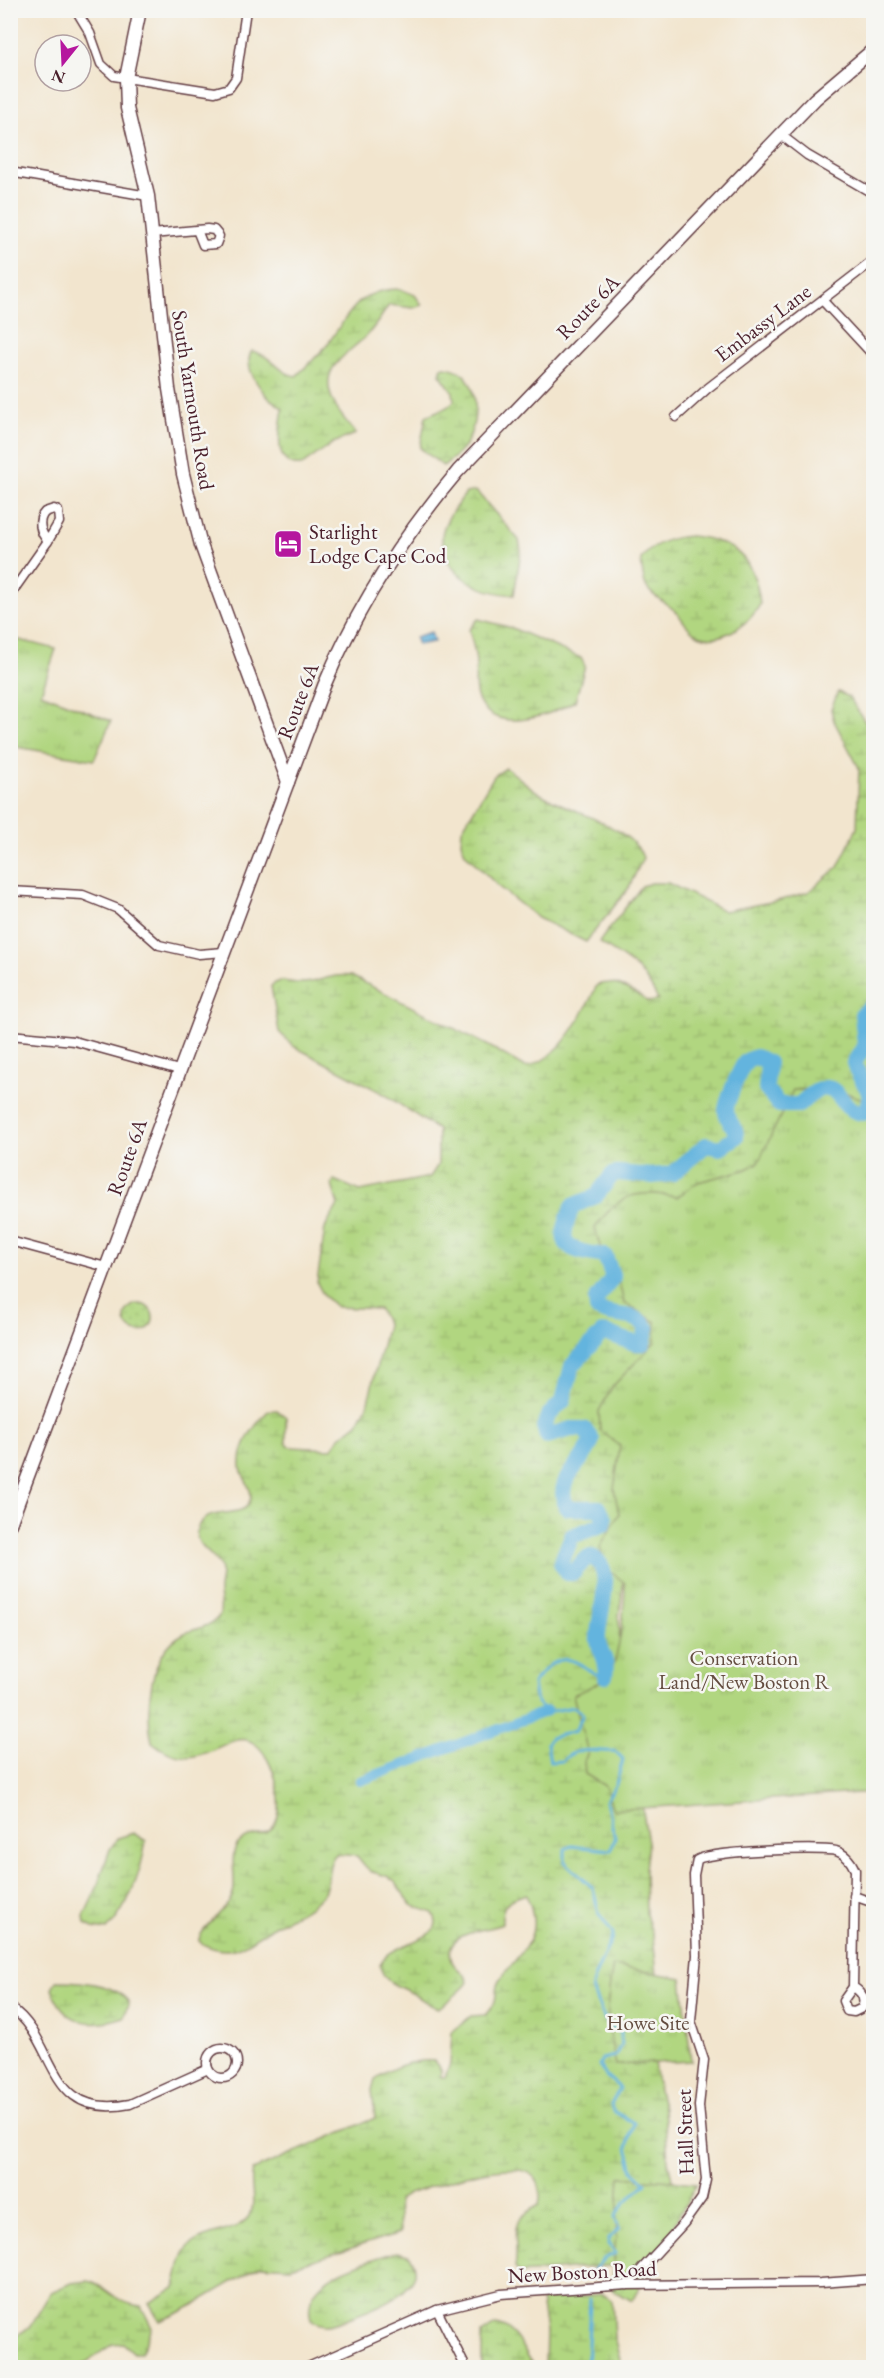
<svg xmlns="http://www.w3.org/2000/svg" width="884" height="2378" font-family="'EB Garamond',serif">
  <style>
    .grass { fill: url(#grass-dots); stroke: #7e7a56; stroke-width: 1.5 }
    .wetland { fill: url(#wetland-marsh); stroke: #7e7a56; stroke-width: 1.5 }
    .park { fill: url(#park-tufts); stroke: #7e7a56; stroke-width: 1.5 }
    .water { fill: url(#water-rules); stroke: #566a84; stroke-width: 1.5 }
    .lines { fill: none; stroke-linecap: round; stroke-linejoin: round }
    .stream { stroke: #63b4de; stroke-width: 3 }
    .canal { stroke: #63b4de; stroke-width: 10 }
    .river { stroke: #63b4de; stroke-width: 16 }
    .street-casing { stroke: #633d43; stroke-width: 11 }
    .secondary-casing { stroke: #633d43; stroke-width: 15 }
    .street { stroke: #fff; stroke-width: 8 }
    .secondary { stroke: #fff; stroke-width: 12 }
    .labels { text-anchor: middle; stroke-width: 5; stroke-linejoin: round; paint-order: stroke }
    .street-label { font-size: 21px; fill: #4a1f2b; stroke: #f6f6f2 }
    .poi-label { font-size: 21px; fill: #4a1f2b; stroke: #f6f6f2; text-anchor: start }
    .park-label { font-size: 21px; fill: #644d40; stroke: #f6f6f2 }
  </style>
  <defs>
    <pattern id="grass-dots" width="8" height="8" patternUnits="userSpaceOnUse" patternTransform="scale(1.5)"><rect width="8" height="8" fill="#b1d680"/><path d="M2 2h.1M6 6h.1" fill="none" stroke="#9ab76f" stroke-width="1.8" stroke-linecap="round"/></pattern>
    <pattern id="wetland-marsh" width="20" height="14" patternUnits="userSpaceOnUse" patternTransform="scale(1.5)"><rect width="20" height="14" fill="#b1d680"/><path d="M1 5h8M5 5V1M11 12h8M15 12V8" fill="none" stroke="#9ab76f"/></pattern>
    <pattern id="park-tufts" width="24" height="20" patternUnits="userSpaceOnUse" patternTransform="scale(1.5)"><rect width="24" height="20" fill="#b1d680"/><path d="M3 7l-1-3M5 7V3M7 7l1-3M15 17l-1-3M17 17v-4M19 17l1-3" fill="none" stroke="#9ab76f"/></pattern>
    <pattern id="water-rules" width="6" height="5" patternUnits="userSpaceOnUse" patternTransform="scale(1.5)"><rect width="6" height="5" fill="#63b4de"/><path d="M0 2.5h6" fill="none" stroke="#5492b4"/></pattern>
  </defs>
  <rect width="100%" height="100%" fill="#f6f6f2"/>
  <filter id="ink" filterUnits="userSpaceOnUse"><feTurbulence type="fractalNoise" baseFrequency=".0167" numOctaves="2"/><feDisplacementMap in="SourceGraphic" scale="12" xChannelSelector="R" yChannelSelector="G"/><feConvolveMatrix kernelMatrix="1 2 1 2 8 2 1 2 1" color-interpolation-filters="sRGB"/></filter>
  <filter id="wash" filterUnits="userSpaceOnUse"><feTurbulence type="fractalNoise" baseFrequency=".008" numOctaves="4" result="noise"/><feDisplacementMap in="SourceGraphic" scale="24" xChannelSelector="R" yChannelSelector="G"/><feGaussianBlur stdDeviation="1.35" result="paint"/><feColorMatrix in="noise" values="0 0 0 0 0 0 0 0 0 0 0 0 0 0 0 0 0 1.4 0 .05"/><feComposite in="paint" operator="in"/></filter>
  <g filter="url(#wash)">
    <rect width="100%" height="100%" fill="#f2e5ce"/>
    <circle class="grass" cx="139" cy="1318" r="14"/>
    <g class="wetland">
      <path d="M400,289L415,295L422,305L413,308L389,305C382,315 376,326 367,335C348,355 316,367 334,403C339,415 349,423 356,434L333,443L302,465C271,469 280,427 283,409C278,403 270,401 265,394C256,383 243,364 252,351C272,355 279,374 296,376C305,368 319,354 326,346C348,317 357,288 400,289Z"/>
      <path d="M442,367C481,367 481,418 466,444C461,453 451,460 443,466L420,448L426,416L447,407L454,401L453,392L440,374Z"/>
      <path d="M476,491L519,540L521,551L514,595C481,593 445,577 442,539C441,524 457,505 466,493Z"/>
      <path d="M691,536C735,541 755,558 760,604C751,624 717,647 695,633C686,628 682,617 674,610C648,589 644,596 641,559C654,543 670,537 691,536Z"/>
      <path d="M478,619L512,628L581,658L585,666L575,701C549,716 494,736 478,699C473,689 476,673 476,662C475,651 472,640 469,630Z"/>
      <path d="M838,692L849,697L873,734V1244L628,1549L619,1617L621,1672L648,1843L645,1870L646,1914L653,1937L658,1984L653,2055L657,2083L664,2109L668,2161L675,2192L619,2265L520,2273L515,2268C521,2237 502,2225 539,2205C553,2136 437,2186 408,2194L398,2200L400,2233L291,2267L261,2265L183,2311L160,2321L149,2303L175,2288C178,2277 179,2266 183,2256C193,2229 235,2237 249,2216C258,2201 248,2186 253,2170L375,2118L372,2090L375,2079C393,2067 412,2059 434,2061L441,2070V2077H445L450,2064L452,2032L471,2016L486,2015C502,1998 492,1993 499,1981C522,1948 546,1938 526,1894C507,1900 501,1904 502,1924C487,1931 440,1931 452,1961C455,1970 466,1972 468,1982C466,1987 444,2005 438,2008C427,2005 422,1998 412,1993C398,1986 383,1983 380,1965C389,1940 450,1942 433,1913L411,1905L396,1883L387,1876L369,1871L357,1856L336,1854C325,1865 332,1884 321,1896C307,1913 283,1919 266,1931C256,1937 246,1946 234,1949C225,1952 206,1948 199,1941C197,1932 226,1910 231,1899C239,1884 228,1858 237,1845C247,1833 258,1838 269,1831C291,1815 274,1757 255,1744C228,1723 201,1783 152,1742C145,1709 149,1652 183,1634C193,1629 212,1627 219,1616C222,1610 220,1601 219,1594C218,1585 223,1576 220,1567C215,1554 193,1546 197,1530C203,1506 239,1518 248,1505C257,1492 242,1480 241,1467C239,1445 254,1426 268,1411L277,1410L286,1417V1442L291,1447L331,1449L340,1437L358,1423L367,1406L387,1325L379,1309L336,1307L324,1296L317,1283L325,1228L338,1205L332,1185L334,1180L360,1191L430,1177L438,1165V1130L384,1094L293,1046L279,1032L271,986C280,977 291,984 303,983C320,982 333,973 351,976L487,1045L525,1067C561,1060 583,1015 597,985C615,978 634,993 649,1002L658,1000C642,966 629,962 599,942L642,886L651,883H668L724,911L781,900L808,892L838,867L857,828L859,768L834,721L831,709Z"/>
      <path d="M506,768C518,776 528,786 539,793C565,810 635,827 643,858L628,889L586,942L538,918L500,888L465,853L461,842L462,829L494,776Z"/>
      <path d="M133,1833L146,1841C141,1872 129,1907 107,1930L93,1928L85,1924L84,1916L96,1890L110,1849L118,1838Z"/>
      <path d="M56,1981C79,1981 114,1983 129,2001L124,2017C91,2028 64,2025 52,1989Z"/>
      <path d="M397,2252L409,2255C434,2287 376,2308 354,2316C345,2319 337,2324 327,2325C321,2325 316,2323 311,2319C299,2276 367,2261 397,2252Z"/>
      <path d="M88,2281C110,2287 113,2303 141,2306L152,2328L141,2353H134L123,2343L113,2344L79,2367H11V2339L30,2327L51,2292L71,2283Z"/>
      <polygon points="603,2294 612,2301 614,2338 622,2367 545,2367 546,2331 541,2300"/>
      <path d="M495,2325C514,2326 522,2348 531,2362L530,2367H482V2334Z"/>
    </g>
    <g class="park">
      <polygon points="11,638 56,649 41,693 111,721 94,760 11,746"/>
      <path d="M836,1089L873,1103V1792L613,1810L605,1786L585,1774L584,1761L588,1753L573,1695C583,1690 602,1683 609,1674C620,1659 625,1602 625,1583L606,1568L600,1547L619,1514L614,1489L620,1446L600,1430L599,1411L613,1386L655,1342L656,1322L624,1303L620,1286L602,1253L595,1228C621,1192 635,1190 677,1197L698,1182L744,1170L758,1163L793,1090Z"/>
      <path d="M613,1966L682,1978L691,2061L616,2065C607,2026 605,2005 613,1966Z"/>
      <polygon points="620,2177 697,2183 632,2301 612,2289"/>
    </g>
    <polygon class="water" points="431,632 434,642 418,645 415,637"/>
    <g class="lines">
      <g class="stream">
        <path d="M590,2275L603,2259L616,2253L608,2244L609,2238L619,2229L615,2217L625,2202L646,2183L633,2171L627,2147L634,2123L613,2111L611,2105L620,2088L606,2076L599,2065L602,2059L615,2056L621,2045V2031L610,2027L606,2022C602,2011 594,1999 592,1987C591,1980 610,1945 613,1934L599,1914L593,1888L565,1862V1849L571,1846L611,1850L615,1838L606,1801L616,1784L623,1759L615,1751C593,1753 579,1744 562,1761L550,1762L547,1743L550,1738L575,1731L583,1714L573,1707L553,1711L541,1708L535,1697L533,1684C545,1668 558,1651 580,1664C588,1669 595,1676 605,1676"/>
        <polyline points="587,2368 590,2299"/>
      </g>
      <polyline class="canal" points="360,1781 547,1711"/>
      <path class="river" d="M605,1676C608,1657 601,1656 598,1641C596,1619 618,1570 592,1557L586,1558L573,1573H567L561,1563L572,1536L604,1524L605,1519L599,1508H567C552,1478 585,1464 592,1440L584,1429H571L547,1436L544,1427L548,1416L563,1401L572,1366L602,1333C617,1334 630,1345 643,1343L647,1328C637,1311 612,1319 597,1309L596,1300L613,1277L605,1256C565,1250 555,1247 573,1206L596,1196L612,1175L618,1173L652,1176L672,1174L706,1145L720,1148L736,1137C737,1127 727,1122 726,1112C725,1104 739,1072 744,1064C746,1060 751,1058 756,1057L768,1063L766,1089L779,1105H799C842,1064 833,1110 863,1113C879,1090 860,1085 854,1063L865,1045L862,1014L874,1004"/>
    </g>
  </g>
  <g filter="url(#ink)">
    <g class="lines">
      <g class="street-casing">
        <g id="street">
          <polyline points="76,10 90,33 101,64 114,76 215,92 229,88 236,78 246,10"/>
          <polyline points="781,135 807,155 874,194"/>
          <polyline points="10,172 148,196"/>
          <polyline points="152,234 207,229 214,230 219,236 216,244 203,245 197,230"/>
          <polyline points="823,301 874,356"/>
          <polyline points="676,417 708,388 874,260"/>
          <path d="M54,509L58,511L59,522L48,541C40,533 37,520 45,512Z"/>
          <polyline points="10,595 48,541"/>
          <polyline points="10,891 83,895 118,909 159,945 199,954 224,952"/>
          <polyline points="10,1035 74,1041 179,1070"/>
          <polyline points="10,1241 106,1267"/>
          <polyline points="854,1896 874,1903"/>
          <path d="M10,2007C59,2040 44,2121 130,2104L208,2069"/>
          <circle cx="222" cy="2063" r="15"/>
          <path d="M627,2285L684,2223L702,2198L706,2180L699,2106L704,2060L691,2021L697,1955L694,1875L697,1860C707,1851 820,1847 836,1851C846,1854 851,1861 855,1870L853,1987L843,2001L847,2011L854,2012L862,2008C866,1999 862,1992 853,1987"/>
          <polyline points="437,2310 466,2368"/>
          <polyline points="306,2368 437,2310 501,2294 627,2285 821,2283 874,2279"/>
        </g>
      </g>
      <g class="secondary-casing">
        <g id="secondary">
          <polyline points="140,10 126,78 127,108 148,196 169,389 183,474 201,545 288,782"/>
          <path d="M10,1524L324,686C356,609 404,535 458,471L815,99L874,49"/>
        </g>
      </g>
      <use href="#street" class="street"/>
      <use href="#secondary" class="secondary"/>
    </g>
  </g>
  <defs>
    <g id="hotel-square" transform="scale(1.5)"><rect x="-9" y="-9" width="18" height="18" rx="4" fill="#b5179e" stroke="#f6f6f2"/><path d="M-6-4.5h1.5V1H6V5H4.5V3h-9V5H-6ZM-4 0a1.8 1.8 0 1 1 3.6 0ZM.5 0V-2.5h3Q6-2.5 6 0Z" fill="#fff"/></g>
  </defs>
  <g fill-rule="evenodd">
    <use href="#hotel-square" x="288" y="544"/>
  </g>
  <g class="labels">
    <g class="street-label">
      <text transform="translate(588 307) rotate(-46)" y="7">Route 6A</text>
      <text transform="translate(763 323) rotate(-37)" y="7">Embassy Lane</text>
      <text transform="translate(193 400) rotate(81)" y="7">South Yarmouth Road</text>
      <text transform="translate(298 701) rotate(-69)" y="7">Route 6A</text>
      <text transform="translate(127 1157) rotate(-70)" y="7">Route 6A</text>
      <text transform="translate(685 2132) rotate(-92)" y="7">Hall Street</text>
      <text transform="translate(582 2272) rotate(-3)" y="7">New Boston Road</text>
    </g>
    <g class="poi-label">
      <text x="309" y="539">Starlight<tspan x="309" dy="24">Lodge Cape Cod</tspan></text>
    </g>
    <g class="park-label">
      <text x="744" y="1665">Conservation<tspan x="744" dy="24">Land/New Boston R</tspan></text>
      <text x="648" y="2030">Howe Site</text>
    </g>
  </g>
  <rect width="884" height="2378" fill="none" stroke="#f6f6f2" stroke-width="36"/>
  <g transform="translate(63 63) rotate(198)"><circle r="28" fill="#f6f6f2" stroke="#b1a0a2" stroke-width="1.5"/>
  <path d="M0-4.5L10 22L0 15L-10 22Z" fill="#b5179e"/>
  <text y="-9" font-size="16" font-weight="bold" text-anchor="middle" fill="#4a1f2b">N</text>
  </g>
</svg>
